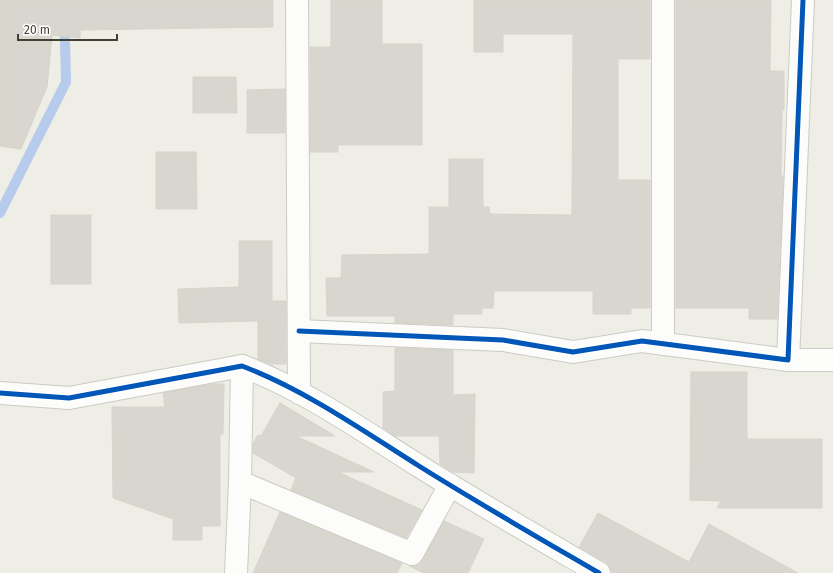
<svg xmlns="http://www.w3.org/2000/svg" width="833" height="573" font-family="'Fira Sans',sans-serif">
  <style>
    .lines { fill: none; stroke-linecap: round; stroke-linejoin: round }
    .stream { stroke: #b7cbec; stroke-width: 10 }
    .building { fill: #d8d6cf; stroke: #d6d5cc }
    .minor-casing { stroke: #cccbc4; stroke-width: 24 }
    .minor { stroke: #fcfcfb; stroke-width: 22 }
    .cycleway-casing { stroke: #fff; stroke-width: 8 }
    .cycleway { stroke: #0057b8; stroke-width: 5 }
  </style>
  <rect width="100%" height="100%" fill="#eeede6"/>
  <g class="lines">
    <polyline class="stream" points="0,213 66,82 64,0"/>
  </g>
  <g class="building">
    <polygon points="0,0 273,0 273,27 80,30 80,38 52,35 47,87 21,149 0,146"/>
    <polygon points="331,0 382,0 382,44 422,44 422,145 338,145 338,152 310,152 310,47 331,47"/>
    <polygon points="474,0 650,0 650,59 618,59 618,180 650,180 650,308 631,308 631,314 593,314 593,291 494,291 493,308 482,308 482,314 453,314 453,325 395,323 395,316 327,316 326,278 341,278 342,255 429,254 429,207 449,207 449,159 483,159 483,207 489,207 490,214 572,215 573,34 503,34 503,52 474,52"/>
    <polygon points="676,0 771,0 770,71 784,71 784,110 782,110 781,176 783,176 783,186 777,319 749,319 749,308 676,308"/>
    <polygon points="193,77 236,77 237,113 193,113"/>
    <polygon points="285,89 285,133 247,133 247,90"/>
    <polygon points="156,152 196,152 197,209 156,209"/>
    <rect x="51" y="215" width="40" height="69"/>
    <polygon points="239,241 272,241 272,301 286,301 286,364 271,364 258,359 258,321 179,323 178,289 239,287"/>
    <polygon points="395,348 453,350 453,395 475,394 474,473 453,472 440,464 439,436 395,436 383,428 383,392 395,391"/>
    <polygon points="691,372 747,372 747,439 822,439 822,508 717,508 721,501 690,500"/>
    <polygon points="212,384 224,384 223,435 220,433 220,526 202,526 202,540 173,540 173,519 113,498 112,407 165,407 163,393"/>
    <polygon points="280,403 335,436 296,436 374,472 338,472 422,510 406,538 291,490 296,478 253,453 253,444 258,435 261,436"/>
    <polygon points="280,512 402,563 397,573 253,573"/>
    <polygon points="598,513 689,562 709,524 798,573 612,573 610,567 606,562 579,547"/>
    <polygon points="444,521 484,539 468,573 424,573 409,566 414,566 419,565 423,560"/>
  </g>
  <g class="lines">
    <g class="minor-casing">
      <g id="minor">
        <polyline points="297,0 299,393"/>
        <polyline points="663,0 663,344"/>
        <polyline points="299,331 503,340 573,352 642,341 788,360 803,0"/>
        <polyline points="788,360 833,360"/>
        <path d="M0,393L69,398L242,366C305,390 362,430 419,466C478,503 539,538 599,573"/>
        <polyline points="240,482 412,554 450,485"/>
        <polyline points="236,573 240,482 242,366"/>
      </g>
    </g>
    <use href="#minor" class="minor"/>
    <g class="cycleway-casing">
      <g id="cycleway">
        <polyline points="299,331 503,340 573,352 642,341 788,360 803,0"/>
        <path d="M0,393L69,398L242,366C305,390 362,430 419,466C478,503 539,538 599,573"/>
      </g>
    </g>
    <use href="#cycleway" class="cycleway"/>
  </g>
  <path d="M18 34v6h99v-6" fill="none" stroke="#434033" stroke-width="2"/>
  <text x="24" y="34" font-size="12" fill="#434033" stroke="#ffffff" stroke-width="3" paint-order="stroke">20 m</text>
</svg>
